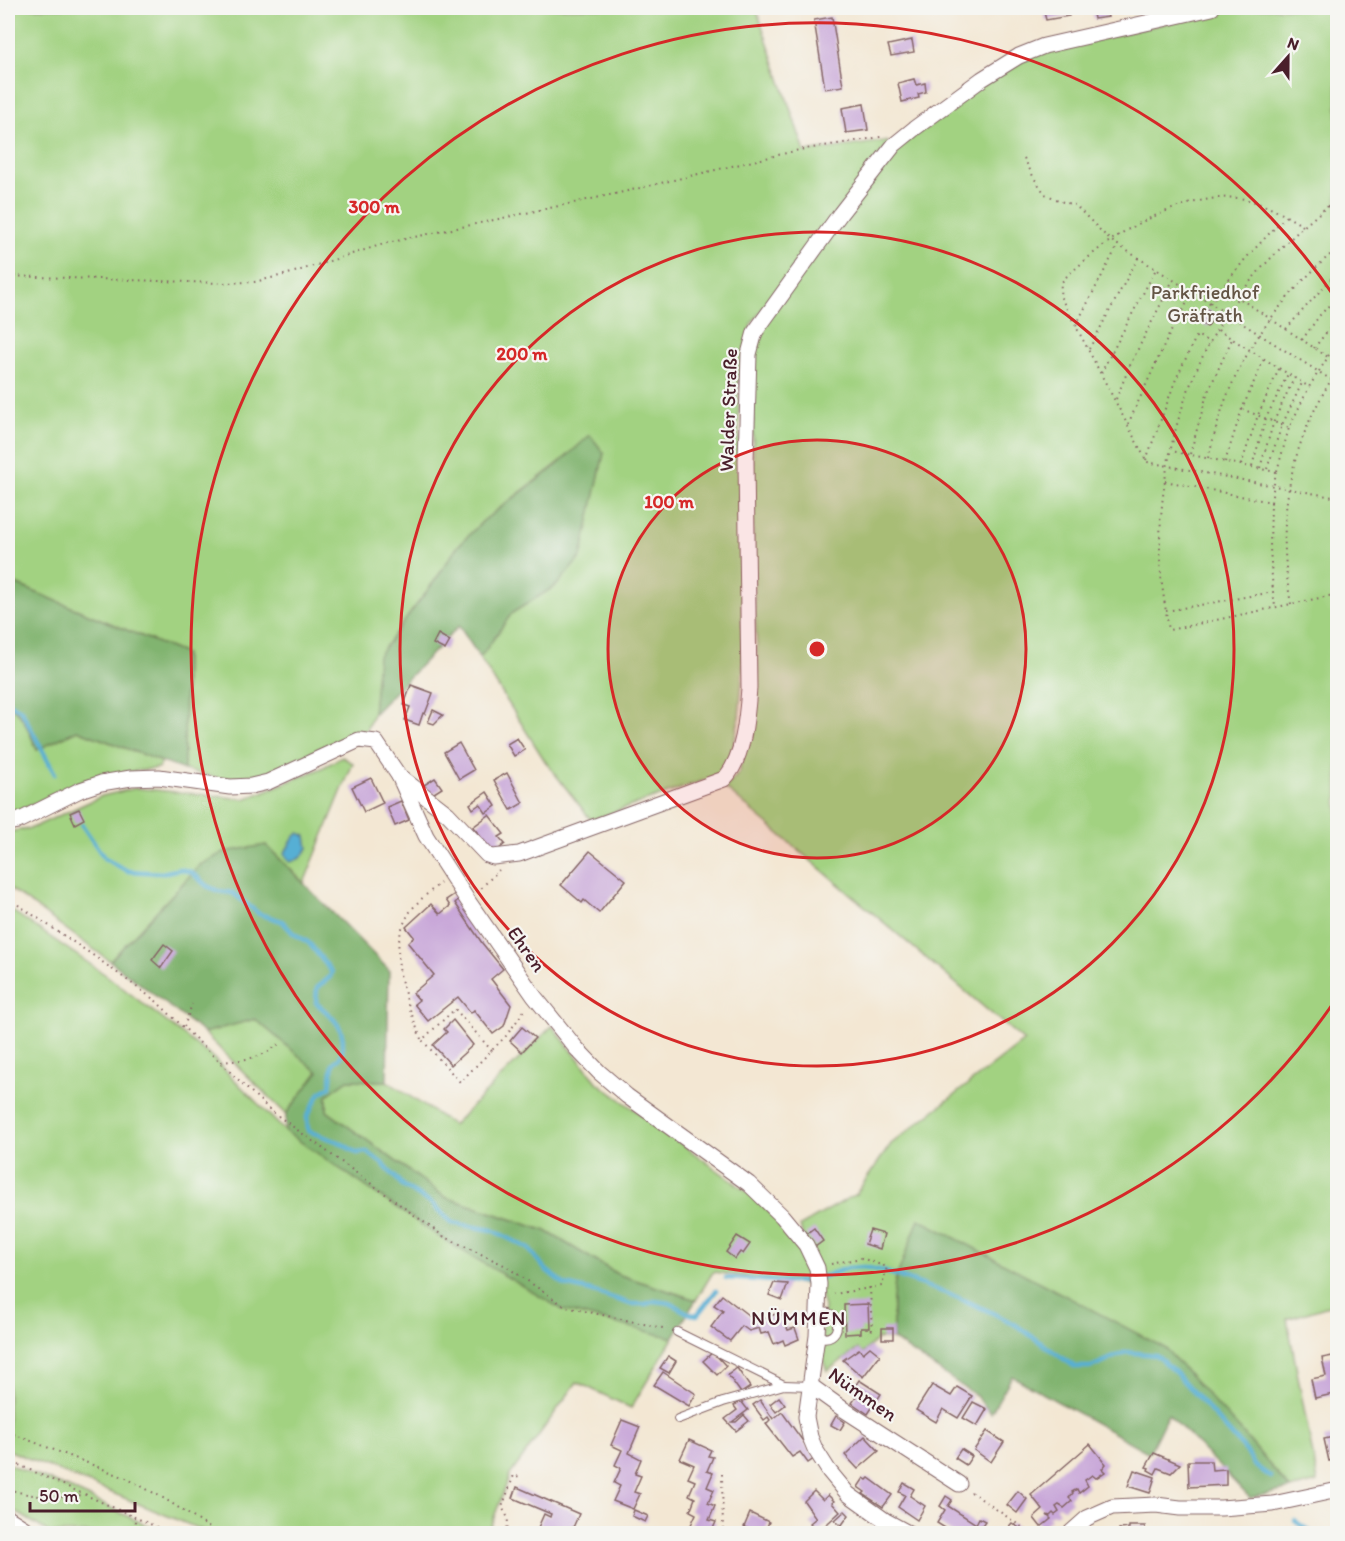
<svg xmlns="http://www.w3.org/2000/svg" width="1345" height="1541" font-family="Itim,sans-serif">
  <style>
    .green { fill: #a2d281; stroke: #767856; stroke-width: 1.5 }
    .forest { fill: #81b46f; stroke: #666a4d; stroke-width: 1.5 }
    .water { fill: #57afd4; stroke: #506780; stroke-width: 1.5 }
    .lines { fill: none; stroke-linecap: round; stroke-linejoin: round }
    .stream { stroke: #57afd4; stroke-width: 4.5 }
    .building { fill: #c9a8d9 }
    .lane-casing { stroke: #856566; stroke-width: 10 }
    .street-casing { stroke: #856566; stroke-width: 17 }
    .path { stroke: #856566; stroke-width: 2; stroke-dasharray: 1.5 4.5; stroke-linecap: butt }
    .lane { stroke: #fff; stroke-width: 8 }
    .street { stroke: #fff; stroke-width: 15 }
    .ring { fill: none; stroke: #d62828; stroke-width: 3 }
    .labels { text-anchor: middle; stroke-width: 4.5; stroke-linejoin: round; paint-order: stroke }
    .park-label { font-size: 20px; fill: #645545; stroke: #f6f6f2 }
    .street-label { font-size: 20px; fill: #4a1f2b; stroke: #f6f6f2 }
    .neighbourhood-label { font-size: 21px; letter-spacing: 1.5px; fill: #4a1f2b; stroke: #f6f6f2 }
    .centre { fill: #d62828; stroke: #f6f6f2; stroke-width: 3 }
    .ring-label { font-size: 18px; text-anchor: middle; font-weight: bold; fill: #d62828; stroke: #f6f6f2; stroke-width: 4.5; stroke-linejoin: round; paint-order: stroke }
  </style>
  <rect width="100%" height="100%" fill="#f6f6f2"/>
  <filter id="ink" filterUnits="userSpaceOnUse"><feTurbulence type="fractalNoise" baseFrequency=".0167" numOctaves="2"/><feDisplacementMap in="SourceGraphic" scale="12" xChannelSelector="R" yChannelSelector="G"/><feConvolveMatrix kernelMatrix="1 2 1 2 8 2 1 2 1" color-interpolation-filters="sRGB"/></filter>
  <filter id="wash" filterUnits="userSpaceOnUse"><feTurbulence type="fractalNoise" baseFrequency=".008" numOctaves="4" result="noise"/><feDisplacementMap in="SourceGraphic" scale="24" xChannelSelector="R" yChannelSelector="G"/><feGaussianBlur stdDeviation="1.35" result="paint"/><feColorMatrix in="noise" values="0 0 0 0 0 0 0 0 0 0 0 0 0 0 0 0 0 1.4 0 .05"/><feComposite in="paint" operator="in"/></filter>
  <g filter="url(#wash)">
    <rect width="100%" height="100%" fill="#f3e7d3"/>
    <g class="green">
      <polygon points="8,8 756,8 805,152 885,141 889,143 751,324 738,381 743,669 739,717 731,760 719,775 591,820 545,761 478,655 512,613 557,585 593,501 604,453 569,455 483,521 458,546 436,579 379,656 373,714 365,733 331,743 260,777 223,779 184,770 185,654 8,581"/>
      <polygon points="1231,8 1337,8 1338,1303 1287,1319 1318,1482 1290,1489 1240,1430 893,1298 893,1339 877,1339 863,1353 858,1349 827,1371 821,1354 824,1307 800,1226 856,1194 891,1144 1024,1041 725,788 739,773 758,674 753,566 753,354 767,320 900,146 1002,69 1042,52"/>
      <path d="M8,705C24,713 30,734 37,750L77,730L162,762L159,768L111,774L73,784L8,817Z"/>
      <polygon points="342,757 353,763 304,883 266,845 200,865 110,961 8,887 8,832 32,828 102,796 136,788 245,799 320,769"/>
      <polygon points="8,908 106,975 213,1058 285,1131 563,1309 673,1338 631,1408 577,1382 510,1475 488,1533 209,1533 8,1450"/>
      <polygon points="255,1019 319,1072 286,1114 204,1033"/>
      <polygon points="552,1026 598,1083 757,1199 798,1243 810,1274 810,1285 713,1272 696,1300 617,1274 546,1231 445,1197 327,1111 327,1095 348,1080 387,1081 453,1125"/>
      <polygon points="8,1464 71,1489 163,1533 50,1533 8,1507"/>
    </g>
    <g class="forest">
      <polygon points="590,435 604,453 581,557 557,585 512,613 480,658 459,626 373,714 378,656 436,579 458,546 483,521 556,466"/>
      <path d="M8,581L185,654L184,770L77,730L37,750C30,734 24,713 8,705Z"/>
      <polygon points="266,845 389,970 387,1081 348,1080 327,1095 327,1111 445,1197 546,1231 617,1274 696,1300 673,1338 563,1310 441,1238 285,1131 286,1114 318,1072 255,1019 204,1033 110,961 200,865 224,852"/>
      <polygon points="919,1219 1165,1348 1240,1430 1290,1489 1250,1498 1168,1414 1149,1453 1012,1376 991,1413 975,1395 893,1339 893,1298 895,1281"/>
    </g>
    <polygon class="water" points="299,833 306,836 308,848 301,858 290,862 284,854 294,837"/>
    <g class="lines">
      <g class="stream">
        <polyline points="8,703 21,710 55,774"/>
        <path d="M82,825L105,859L128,871L162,873L180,869L191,872L207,886L218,891L233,893L259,914L282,921L293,933L309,943L332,972L330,977L317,988L316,1003C336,1019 349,1031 340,1058L333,1063L330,1087L320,1093L307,1116L308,1131L339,1142L357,1153L367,1152L383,1164L404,1187L431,1203L452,1223L492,1230L528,1248L545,1269L565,1285L591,1291L631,1304H646L655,1301L670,1303L690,1314L697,1315L716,1291"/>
        <polyline points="726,1278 790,1282 810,1281 848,1268 864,1267 883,1271 954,1296 993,1313 1016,1325 1075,1367 1091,1367 1126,1352 1156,1355 1176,1373 1246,1451 1254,1465 1271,1477"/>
        <polyline points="1295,1521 1314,1534"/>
      </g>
    </g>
    <g id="blocks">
      <g class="building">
        <polygon points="1043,8 1067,8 1069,16 1046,20"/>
        <polygon points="1092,8 1106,8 1108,17 1094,19"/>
        <polygon points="832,17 843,86 825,89 814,20"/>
        <polygon points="912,40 914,52 891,56 888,45"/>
        <polygon points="914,79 916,85 925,83 926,92 918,94 919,98 902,102 898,83"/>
        <polygon points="864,104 868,130 846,133 842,108"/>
        <polygon points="1206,309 1216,315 1207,327 1199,321"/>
        <polygon points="438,634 450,641 445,650 433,644"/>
        <polygon points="411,685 433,693 425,714 423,713 419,725 405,720 410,707 404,705"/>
        <polygon points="433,710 443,715 434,724 428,722"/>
        <polygon points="517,738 525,750 514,756 507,744"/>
        <polygon points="459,743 474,770 459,779 444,752"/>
        <polygon points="507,773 523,803 511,810 494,780"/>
        <polygon points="371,778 383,803 364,812 352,787"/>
        <polygon points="435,778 442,788 431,795 424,785"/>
        <polygon points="487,792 496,806 486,813 480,804 473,809 470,804"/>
        <polygon points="401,801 409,820 395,826 387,807"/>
        <polygon points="79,809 84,819 75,824 70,813"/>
        <polygon points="489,815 504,834 499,837 505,844 494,853 473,827"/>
        <polygon points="590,851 626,880 599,913 584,900 582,903 561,885"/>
        <polygon points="455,894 459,899 455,903 482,943 503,969 491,979 511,1005 504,1026 493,1034 474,1010 471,1013 458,997 428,1021 414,1004 419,1000 413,993 434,975 408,943 414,937 406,927 431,904 440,914 450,906 446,900"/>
        <polygon points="164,944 173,951 161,968 152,960"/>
        <polygon points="453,1020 473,1045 451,1065 433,1045 447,1032 444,1029"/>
        <polygon points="522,1027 535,1038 522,1052 510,1041"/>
        <polygon points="814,1228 823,1241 815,1247 806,1234"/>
        <polygon points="870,1230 884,1234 880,1249 865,1244"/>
        <polygon points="737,1236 750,1244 743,1254 740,1252 735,1259 726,1252"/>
        <polygon points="774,1283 788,1284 782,1300 769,1295"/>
        <polygon points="722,1295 757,1322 780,1312 788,1330 795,1328 799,1339 785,1345 783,1340 774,1344 769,1332 761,1334 759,1328 749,1331 742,1326 730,1341 711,1327 723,1311 714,1305"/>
        <polygon points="868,1304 869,1328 861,1328 861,1333 845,1334 844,1305"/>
        <rect x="882" y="1328" width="11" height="11"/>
        <polygon points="870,1347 880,1355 863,1377 843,1360 859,1349 863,1353"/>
        <polygon points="713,1352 726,1366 717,1375 703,1361"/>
        <polygon points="1338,1355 1338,1393 1315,1398 1311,1379 1326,1376 1322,1358"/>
        <polygon points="668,1356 676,1361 669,1373 660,1368"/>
        <polygon points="737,1368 750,1387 741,1393 728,1375"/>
        <polygon points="663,1372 696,1394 689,1406 654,1385"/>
        <polygon points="859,1380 881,1394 868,1414 852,1403 861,1390 855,1386"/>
        <polygon points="932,1385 951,1396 957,1387 972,1396 958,1418 943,1409 936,1422 916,1410"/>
        <polygon points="779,1397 785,1405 776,1412 770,1404"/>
        <polygon points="760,1400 773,1419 782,1412 815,1458 808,1463 800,1452 792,1457 766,1424 770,1420 768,1417 764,1420 753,1405"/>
        <polygon points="741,1401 748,1410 732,1422 736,1422 744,1415 749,1421 736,1431 725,1419 737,1410 734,1406"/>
        <polygon points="973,1402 987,1409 977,1426 963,1418"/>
        <polygon points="836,1416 845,1422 840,1430 831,1425"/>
        <polygon points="622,1420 640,1427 629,1453 641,1459 635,1474 641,1476 634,1492 640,1494 633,1509 613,1501 620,1486 614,1483 621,1468 615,1465 622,1450 611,1445"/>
        <polygon points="987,1431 1004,1442 991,1462 974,1450"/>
        <polygon points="865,1436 879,1451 858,1469 845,1455"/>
        <polygon points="1338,1436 1338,1459 1329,1461 1324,1439"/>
        <polygon points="689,1440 711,1450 708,1456 713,1457 707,1471 713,1473 707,1487 714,1490 708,1503 715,1506 709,1520 716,1522 711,1533 696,1533 697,1530 690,1527 696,1514 690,1511 695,1498 689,1495 695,1481 688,1478 694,1465 680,1459"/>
        <polygon points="1090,1444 1106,1464 1102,1469 1105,1472 1096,1478 1092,1475 1088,1478 1085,1480 1088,1486 1079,1493 1077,1489 1072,1492 1073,1493 1069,1498 1072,1501 1064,1508 1059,1505 1056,1507 1059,1512 1055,1515 1053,1513 1050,1516 1047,1515 1051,1519 1041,1527 1034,1518 1043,1510 1031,1495"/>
        <polygon points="961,1449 972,1456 966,1465 955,1458"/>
        <polygon points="1154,1453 1180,1464 1171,1473 1158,1468 1155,1474 1148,1470 1149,1468 1146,1467"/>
        <polygon points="1188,1461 1211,1461 1212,1470 1226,1469 1226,1485 1189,1487"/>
        <polygon points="1134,1470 1155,1477 1150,1493 1128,1486"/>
        <polygon points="864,1478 867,1480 869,1478 892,1495 883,1507 863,1494 865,1492 858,1487"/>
        <polygon points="904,1483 914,1489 910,1496 925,1506 917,1520 898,1507 905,1495 899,1492"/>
        <polygon points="517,1487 579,1514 571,1532 575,1533 536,1532 544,1514 550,1517 551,1514 513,1498"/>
        <polygon points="814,1491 823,1500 828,1495 834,1501 832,1503 840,1512 818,1532 810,1523 816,1518 804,1501"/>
        <polygon points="1018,1491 1027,1499 1017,1513 1007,1505"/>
        <polygon points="946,1496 952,1500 948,1506 976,1524 979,1518 985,1521 978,1531 973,1528 970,1533 953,1533 937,1523 945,1510 940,1506"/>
        <polygon points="634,1510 648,1516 645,1522 632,1516"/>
        <polygon points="845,1511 849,1515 841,1526 835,1520"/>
        <polygon points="750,1513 769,1522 764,1533 750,1533 751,1530 744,1527"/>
        <polygon points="1012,1523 1025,1532 1024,1533 1003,1533"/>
        <polygon points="1129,1526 1145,1526 1145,1533 1119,1533 1119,1529 1129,1528"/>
      </g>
    </g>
  </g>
  <g filter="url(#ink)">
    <use href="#blocks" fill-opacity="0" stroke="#856566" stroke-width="1.5"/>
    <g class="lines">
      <g class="lane-casing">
        <g id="lane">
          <polyline points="677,1332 784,1385"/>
          <path d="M817,1336C842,1346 845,1307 818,1313"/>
          <polyline points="678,1419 723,1402 784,1385 811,1386"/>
        </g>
      </g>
      <g class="street-casing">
        <g id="street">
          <path d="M399,776L448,814L487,855L493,857L519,854L724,779C744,759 747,715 749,688L746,461L749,354L755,332L840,214L894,145L915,128L982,79L1019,56L1044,46L1212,8"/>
          <polyline points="8,823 18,821 80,790 101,783 131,778 159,777 230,787 251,786 268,782 359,740 376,742 399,776 426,836 468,901 534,996 576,1048 599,1072 627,1096 749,1184 782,1216 806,1245 817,1268 819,1284 817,1336 806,1417 810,1437 815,1449 829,1471 848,1494 886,1521 910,1534"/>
          <polyline points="811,1386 843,1409 959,1484"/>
          <polyline points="8,1518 33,1534"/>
          <polyline points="1069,1534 1087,1518 1112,1507 1156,1505 1180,1508 1221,1508 1273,1504 1338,1490"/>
        </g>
      </g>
      <g class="path">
        <polyline points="1024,158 1034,178 1045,194 1063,202 1075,205 1110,240 1338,384"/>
        <path d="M1338,198C1310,220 1284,243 1260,270C1192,346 1159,451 1160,553C1160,579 1165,605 1169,630L1338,594"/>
        <polyline points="1327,206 1338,221"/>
        <path d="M1303,226C1285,215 1266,204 1244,199C1204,191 1142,218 1110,241C1095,251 1081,264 1067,276L1061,283L1060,296L1147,462L1338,498"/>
        <polyline points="8,276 220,283 254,282 288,274 387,243 619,193 799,150 881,137"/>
        <polyline points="1210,303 1246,258 1286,216"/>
        <polyline points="1076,325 1118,245"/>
        <polyline points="1286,329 1338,271"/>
        <polyline points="1218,330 1309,387 1328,357 1239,298"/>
        <polyline points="1302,340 1320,315 1338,296"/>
        <polyline points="1314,348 1338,318"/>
        <polyline points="1089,349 1138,258"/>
        <polyline points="1328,356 1338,345"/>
        <polyline points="1101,373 1156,269"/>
        <polyline points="1116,399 1131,363 1173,280"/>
        <polyline points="1242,409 1289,428"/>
        <polyline points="1128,424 1169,335 1193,292"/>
        <polyline points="1190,454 1207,394 1232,339"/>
        <path d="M1208,458C1213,440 1218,420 1225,401C1248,341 1289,289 1338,248"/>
        <polyline points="1146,460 1176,379 1197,335 1210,343"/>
        <polyline points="1225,462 1242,409 1264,359"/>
        <polyline points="1241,465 1258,415 1279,369"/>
        <polyline points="1252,466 1266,418 1288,374"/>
        <polyline points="1260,468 1274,421 1294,378"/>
        <polyline points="1267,469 1282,425 1302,383"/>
        <polyline points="1277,471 1289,428 1309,387"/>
        <polyline points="1165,481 1271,502 1276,472 1171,451"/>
        <polyline points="1271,502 1270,548 1273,592"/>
        <path d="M1291,604C1275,516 1289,444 1338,369"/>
        <polyline points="1166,611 1273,592 1275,606"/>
        <polyline points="8,765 9,764"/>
        <polyline points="477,892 499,870"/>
        <polyline points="8,898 94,956 156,1001 270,1110 443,1236 504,1265 566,1307 667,1329"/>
        <polyline points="184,1027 192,1004"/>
        <path d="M421,1039C407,1001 386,955 407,917C414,903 429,893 440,883"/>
        <polyline points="492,1051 455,1009 422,1040 460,1082 507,1035 526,1008"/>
        <path d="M221,1062C243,1060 263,1059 280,1043"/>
        <polyline points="831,1264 861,1258 887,1267 882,1286 834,1294"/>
        <polyline points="870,1287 872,1334"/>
        <polyline points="8,1432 126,1478 165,1499 219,1534"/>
        <polyline points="8,1460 172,1534"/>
        <polyline points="722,1474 723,1534"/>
        <path d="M8,1489C33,1497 60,1500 87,1494"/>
        <polyline points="12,1489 12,1462"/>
        <polyline points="971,1492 1032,1534"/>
        <polyline points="132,1534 136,1517"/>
        <polyline points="507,1534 508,1518 502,1507 514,1475 522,1478"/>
        <polyline points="781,1534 781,1533"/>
      </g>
      <use href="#lane" class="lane"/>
      <use href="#street" class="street"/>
    </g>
  </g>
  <circle cx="817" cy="649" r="209" fill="#d62828" fill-opacity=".12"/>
  <g class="ring">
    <circle cx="817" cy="649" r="209"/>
    <circle cx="817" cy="649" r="417"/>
    <path d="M1336 999A626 626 0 1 1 1336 299"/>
  </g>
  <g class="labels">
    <g class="park-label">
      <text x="1205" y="299">Parkfriedhof<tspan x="1205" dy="23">Gräfrath</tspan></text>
    </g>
    <g class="street-label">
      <text transform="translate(728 410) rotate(-88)" y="7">Walder Straße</text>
      <text transform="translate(527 949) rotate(55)" y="7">Ehren</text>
      <text transform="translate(863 1394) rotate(35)" y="7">Nümmen</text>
    </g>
    <g class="neighbourhood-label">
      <text x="799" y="1325">NÜMMEN</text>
    </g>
  </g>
  <circle cx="817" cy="649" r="9" class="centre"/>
  <g class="ring-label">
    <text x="374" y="213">300 m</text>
    <text x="522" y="360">200 m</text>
    <text x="669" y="508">100 m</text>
  </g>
  <rect width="1345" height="1541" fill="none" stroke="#f6f6f2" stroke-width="30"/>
  <g transform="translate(1288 57) rotate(21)" stroke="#f6f6f2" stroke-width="4.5" paint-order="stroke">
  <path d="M0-4.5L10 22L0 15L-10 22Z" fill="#4a1f2b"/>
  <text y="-9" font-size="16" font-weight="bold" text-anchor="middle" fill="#4a1f2b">N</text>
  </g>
  <path d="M30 1502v9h105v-9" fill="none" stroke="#4a1f2b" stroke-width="3"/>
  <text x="39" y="1502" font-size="18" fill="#4a1f2b" stroke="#f6f6f2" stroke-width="4.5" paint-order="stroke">50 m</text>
</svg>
